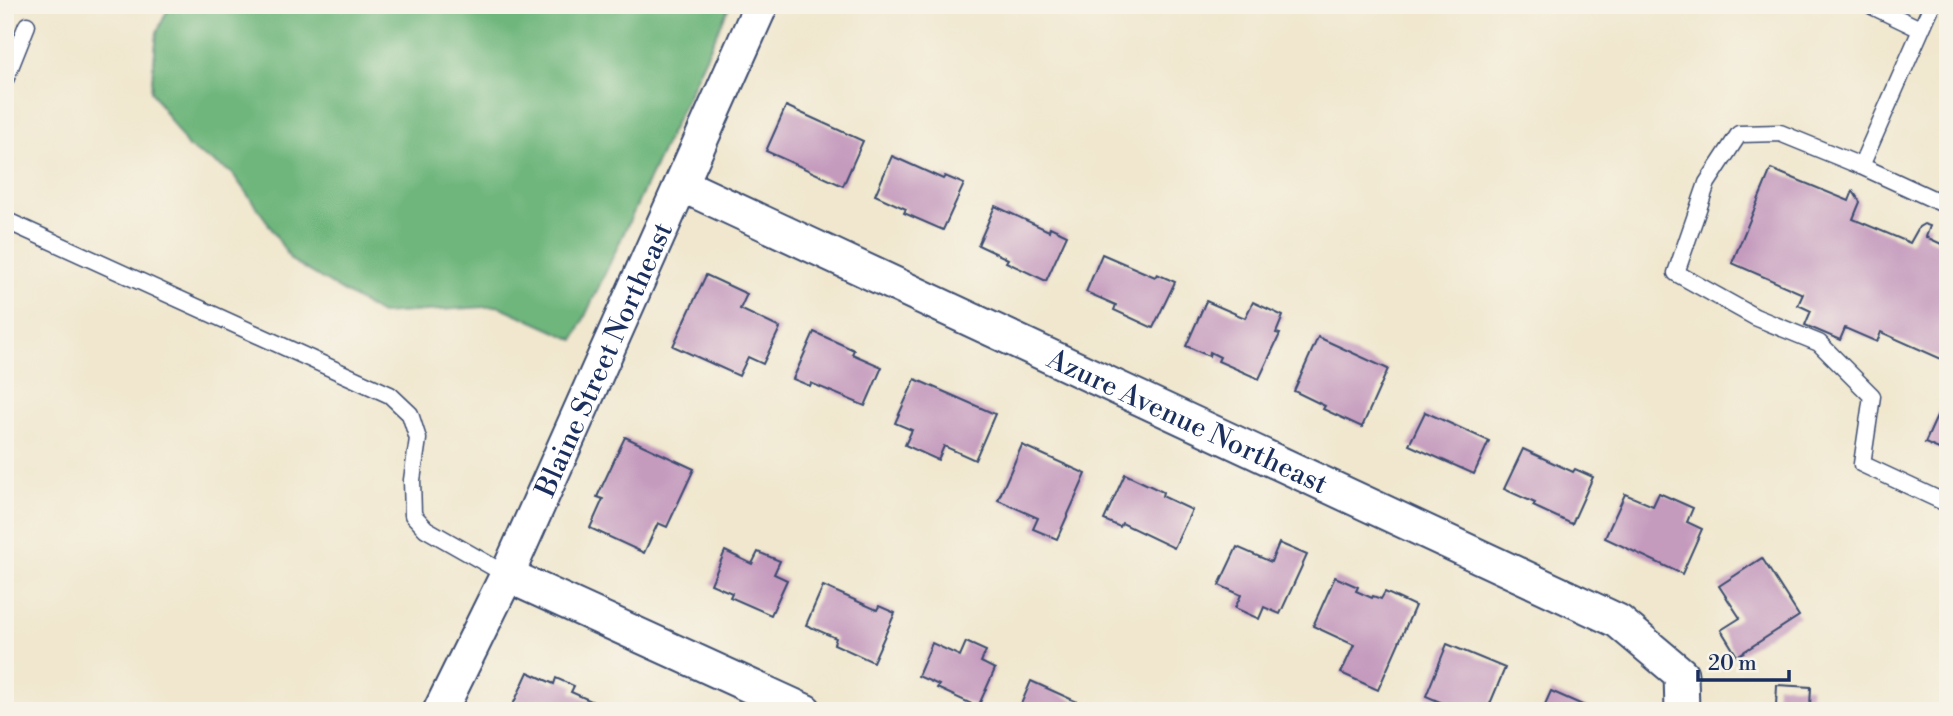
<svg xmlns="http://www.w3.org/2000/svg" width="1953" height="716" font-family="'Libre Bodoni',serif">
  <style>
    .forest { fill: #6eb67c; stroke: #44726d; stroke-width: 2 }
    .building { fill: #c49abd }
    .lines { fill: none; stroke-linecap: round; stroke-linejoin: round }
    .lane-casing { stroke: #3b4b6f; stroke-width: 19 }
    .street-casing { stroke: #3b4b6f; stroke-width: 37 }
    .lane { stroke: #fff; stroke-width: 16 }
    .street { stroke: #fff; stroke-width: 33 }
    .labels { text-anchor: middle; stroke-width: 5; stroke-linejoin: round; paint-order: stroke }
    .street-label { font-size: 28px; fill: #1b2f5e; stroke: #f7f3e8 }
  </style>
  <rect width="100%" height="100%" fill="#f7f3e8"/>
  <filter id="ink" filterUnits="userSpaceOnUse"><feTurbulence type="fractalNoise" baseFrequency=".0143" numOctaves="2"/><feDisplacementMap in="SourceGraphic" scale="14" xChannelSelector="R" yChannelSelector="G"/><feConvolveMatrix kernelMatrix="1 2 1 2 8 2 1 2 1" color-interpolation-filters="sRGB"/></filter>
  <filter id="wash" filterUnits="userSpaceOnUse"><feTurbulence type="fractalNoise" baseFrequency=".00686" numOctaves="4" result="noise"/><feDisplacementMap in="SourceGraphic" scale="28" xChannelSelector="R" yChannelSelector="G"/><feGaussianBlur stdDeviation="1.57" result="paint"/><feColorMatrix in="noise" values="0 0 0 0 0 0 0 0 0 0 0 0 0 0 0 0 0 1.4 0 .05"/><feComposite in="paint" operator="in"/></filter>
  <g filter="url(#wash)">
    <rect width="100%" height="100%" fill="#f0e7ce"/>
    <polygon class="forest" points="170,5 730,5 574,340 499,306 381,314 291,260 266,220 232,173 188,147 151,91 157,32"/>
    <g id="blocks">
      <g class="building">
        <polygon points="786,106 863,141 843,186 766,151"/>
        <polygon points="892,156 943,179 945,176 964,184 943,230 904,213 906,209 875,195"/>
        <polygon points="1771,169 1849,201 1853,191 1860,202 1853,219 1910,243 1919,227 1924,224 1930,226 1926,237 1948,247 1948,362 1881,332 1877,342 1845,328 1840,340 1805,325 1811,311 1798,305 1803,294 1732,263"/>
        <polygon points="995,206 1049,231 1050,227 1067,235 1046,281 1006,262 1008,259 978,245"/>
        <polygon points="1102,254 1155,277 1157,274 1175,282 1153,328 1114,310 1116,305 1086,292"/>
        <polygon points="706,275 747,294 740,309 780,328 763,364 748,357 739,376 673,346"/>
        <polygon points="1206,301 1245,318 1253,302 1283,316 1276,333 1280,334 1259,379 1218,361 1220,357 1210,352 1209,356 1186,346"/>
        <polygon points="814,332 854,350 852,354 882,367 865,406 811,383 810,386 793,379"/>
        <polygon points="1318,337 1388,369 1362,427 1323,409 1325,406 1294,391"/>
        <polygon points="915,379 995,414 975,460 944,446 938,460 905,445 912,430 895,423"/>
        <polygon points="1948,392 1948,453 1925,443"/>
        <polygon points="1425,412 1489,441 1474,474 1409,445"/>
        <polygon points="625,437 694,469 667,527 658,523 644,553 590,528 603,499 597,497"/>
        <polygon points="1022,445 1086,474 1057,539 1033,529 1038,518 998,500"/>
        <polygon points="1523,449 1573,472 1575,469 1593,477 1572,524 1533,506 1535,503 1504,489"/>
        <polygon points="1125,474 1163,492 1162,496 1192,510 1174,548 1122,523 1120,527 1104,520"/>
        <polygon points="1659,493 1693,508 1687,522 1702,529 1682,574 1605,538 1625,494 1653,506"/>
        <polygon points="1279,543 1307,555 1280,614 1264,607 1259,619 1235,608 1241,595 1219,585 1237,547 1271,562"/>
        <polygon points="725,551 752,564 758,552 780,561 774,574 787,580 771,615 730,597 732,593 711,584"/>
        <polygon points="1762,558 1799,616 1737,656 1721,630 1740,618 1719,586"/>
        <polygon points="1335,577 1358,587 1356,591 1372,598 1373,596 1381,599 1385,592 1415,606 1378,690 1341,673 1354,645 1313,626"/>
        <polygon points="823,586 877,610 879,606 895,613 873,662 834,644 836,638 806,625"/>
        <polygon points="966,642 986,651 981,662 995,669 978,707 937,688 939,685 918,676 932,643 960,656"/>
        <polygon points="1447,644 1505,668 1487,711 1461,711 1426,696"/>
        <polygon points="528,672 554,684 556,678 574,686 571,692 605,707 603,711 511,709"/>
        <polygon points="1031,681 1097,711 1018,711"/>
        <polygon points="1777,685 1811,687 1810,707 1812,707 1812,711 1771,711 1771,705 1776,706"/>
        <polygon points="1551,691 1596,711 1542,711"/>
      </g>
    </g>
  </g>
  <g filter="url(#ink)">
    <use href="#blocks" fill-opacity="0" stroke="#3b4b6f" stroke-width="2"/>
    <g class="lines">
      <g class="lane-casing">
        <g id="lane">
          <polyline points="1932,5 1861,166 1948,206"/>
          <polyline points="1872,6 1920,29"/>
          <polyline points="5,80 27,25"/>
          <polyline points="1861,166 1780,133 1739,134 1707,183 1676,273 1755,317 1819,343 1872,396 1862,464 1948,504"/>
          <polyline points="5,220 390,395 410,414 418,439 412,480 413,515 426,529 507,575"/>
        </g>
      </g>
      <g class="street-casing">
        <g id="street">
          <path id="s1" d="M682,185L1618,621L1681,674L1682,711"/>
          <polyline points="507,575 805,711"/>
          <path id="s2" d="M440,711L507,575L761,5"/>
        </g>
      </g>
      <use href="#lane" class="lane"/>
      <use href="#street" class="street"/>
    </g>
  </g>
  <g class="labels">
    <g class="street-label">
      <text dy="10" stroke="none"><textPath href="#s2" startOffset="388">Blaine Street Northeast</textPath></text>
      <text dy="10" stroke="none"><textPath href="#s1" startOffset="558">Azure Avenue Northeast</textPath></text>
    </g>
  </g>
  <rect width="1953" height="716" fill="none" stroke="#f7f3e8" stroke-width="28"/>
  <path d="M1698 670v10h91v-10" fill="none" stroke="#1b2f5e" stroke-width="3.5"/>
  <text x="1708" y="670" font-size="21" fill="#1b2f5e" stroke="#f7f3e8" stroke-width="5" paint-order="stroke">20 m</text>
</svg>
